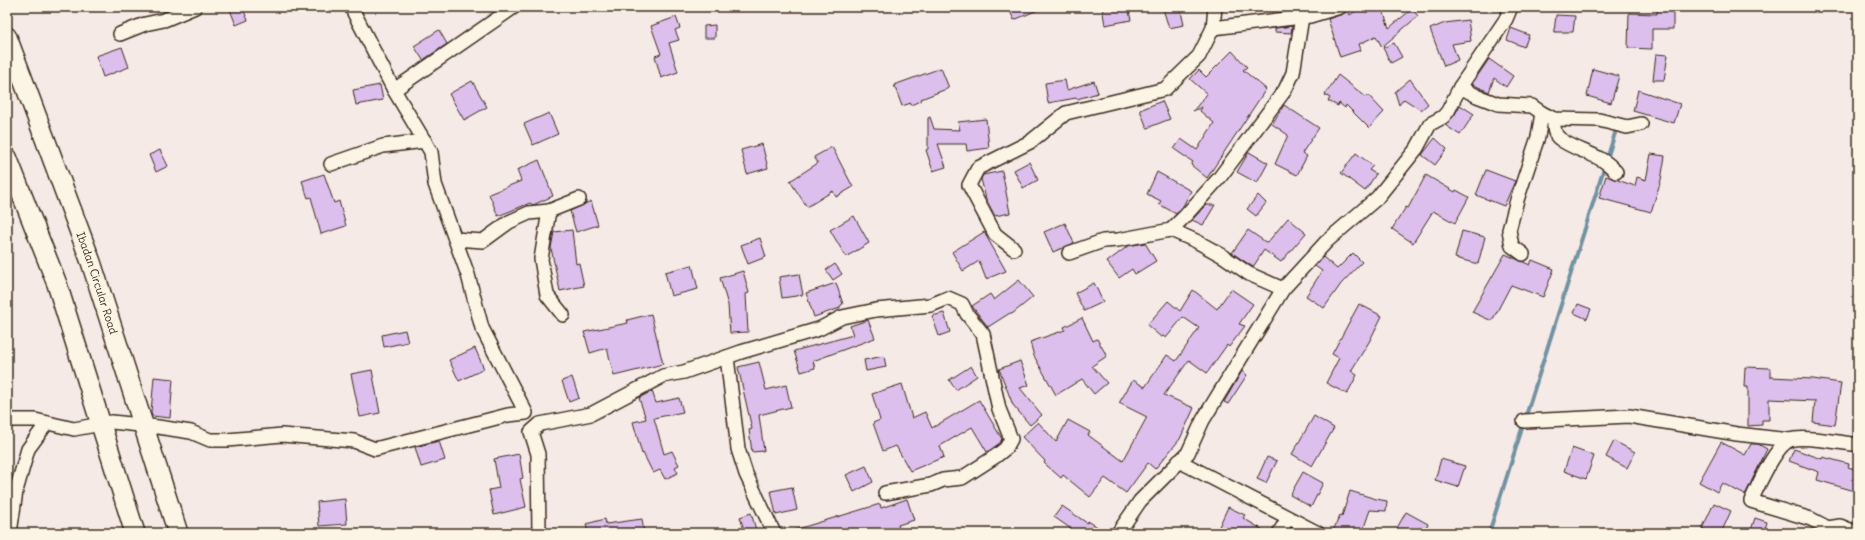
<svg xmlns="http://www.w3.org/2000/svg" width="1865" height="540" font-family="Delius,sans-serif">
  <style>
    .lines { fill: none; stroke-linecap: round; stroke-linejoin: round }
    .stream { stroke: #7292a1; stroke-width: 4 }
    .building { fill: #dcbfed; stroke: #3b2a1e }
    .minor-casing { stroke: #3b2a1e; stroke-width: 16 }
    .highway-casing { stroke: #3b2a1e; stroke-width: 22 }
    .minor { stroke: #fcf5e5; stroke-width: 13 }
    .highway { stroke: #fcf5e5; stroke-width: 19 }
    .labels { text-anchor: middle; stroke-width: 4; stroke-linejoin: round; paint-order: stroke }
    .street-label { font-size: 11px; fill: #3b2a1e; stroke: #fcf5e5 }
  </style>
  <rect width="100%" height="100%" fill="#f6eae7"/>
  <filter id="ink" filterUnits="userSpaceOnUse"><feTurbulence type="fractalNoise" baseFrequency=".025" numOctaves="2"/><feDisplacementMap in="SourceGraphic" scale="8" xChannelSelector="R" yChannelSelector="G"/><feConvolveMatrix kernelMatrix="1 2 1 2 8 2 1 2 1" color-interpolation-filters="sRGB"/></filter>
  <g filter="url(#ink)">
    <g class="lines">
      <polyline class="stream" points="1489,533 1617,127"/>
    </g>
    <g class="building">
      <polygon points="229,7 242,7 248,20 236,25"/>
      <polygon points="1019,7 1045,7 1014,20 1010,11"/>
      <polygon points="1102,7 1128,7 1131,20 1105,25"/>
      <polygon points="1172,7 1180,7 1184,25 1169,28 1163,9"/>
      <polygon points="1361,7 1382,7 1389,28 1412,9 1418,16 1382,47 1376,36 1359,44 1361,50 1340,57 1328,19 1343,14 1348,10 1350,15"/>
      <polygon points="1657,7 1673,7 1673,29 1652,29 1652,49 1628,48 1629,13 1657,14"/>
      <polygon points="1556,15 1575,16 1573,32 1554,32"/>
      <polygon points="676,17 680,28 675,30 679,40 669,43 678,72 661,78 655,56 661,54 651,26"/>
      <polygon points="1468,20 1471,41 1452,44 1458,60 1444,66 1430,29 1445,23"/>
      <polygon points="715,25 715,38 704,38 704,26"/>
      <polygon points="1292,26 1291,33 1275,32 1275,28"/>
      <polygon points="1511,28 1529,35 1524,47 1507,40"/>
      <polygon points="439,30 447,44 423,60 414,46"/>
      <polygon points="1394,43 1402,57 1391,63 1383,48"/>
      <polygon points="122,47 129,67 103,77 96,56"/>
      <polygon points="1232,51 1247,67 1243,70 1266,89 1207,178 1191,165 1193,162 1174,149 1181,139 1197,150 1214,123 1200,111 1202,107 1193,111 1207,94 1190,79 1199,70 1206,77"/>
      <polygon points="1656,54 1668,55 1664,80 1653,80"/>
      <polygon points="1489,59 1513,76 1506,87 1494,78 1489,92 1472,84"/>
      <polygon points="941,68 949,88 921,99 922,100 911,105 911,103 902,106 894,85"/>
      <polygon points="1593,69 1619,76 1611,103 1587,96"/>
      <polygon points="1338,75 1366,97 1368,95 1384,112 1369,128 1346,105 1345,108 1339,103 1338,106 1328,101 1330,98 1325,95"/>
      <polygon points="1410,79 1428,104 1421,110 1404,99 1399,105 1395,92"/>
      <polygon points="1065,80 1067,90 1094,81 1098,93 1077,99 1076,98 1048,103 1045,83"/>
      <polygon points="472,81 487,107 464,120 449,94"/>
      <polygon points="380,85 383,100 356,105 353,90"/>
      <polygon points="1638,90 1680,104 1674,123 1633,111"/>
      <polygon points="1162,101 1170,119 1147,128 1140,110"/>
      <polygon points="1284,105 1319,128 1302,153 1307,156 1297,175 1275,164 1288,135 1272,124"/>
      <polygon points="1460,105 1474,114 1460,135 1445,125 1454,116"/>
      <polygon points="549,113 558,134 533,145 524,124"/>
      <polygon points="930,117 934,129 960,130 958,122 986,119 989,148 967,151 966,144 938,144 946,167 933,171 926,150 928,149 928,118"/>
      <polygon points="1435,138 1447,149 1435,165 1422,155"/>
      <polygon points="762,144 768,168 747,174 741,150"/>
      <polygon points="832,147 853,187 836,197 833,191 807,207 790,181 818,163 814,157"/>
      <polygon points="160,150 168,166 156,172 149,155"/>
      <polygon points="1249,152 1268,163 1257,183 1237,172"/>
      <polygon points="1356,153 1373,166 1369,170 1376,174 1365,191 1341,173"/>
      <polygon points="1651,154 1665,156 1661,180 1651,212 1599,198 1606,176 1635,186 1637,177 1646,180"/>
      <polygon points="539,160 553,196 533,205 530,203 498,216 489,194 521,181 517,170"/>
      <polygon points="1029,162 1038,180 1023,188 1014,170"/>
      <polygon points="1486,170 1515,181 1504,206 1476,195"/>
      <polygon points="1002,171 1010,213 995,216 986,199 981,179 983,175"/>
      <polygon points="1157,172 1191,191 1183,206 1176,214 1159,204 1161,201 1147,194"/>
      <polygon points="324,174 334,203 339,201 346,226 321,234 311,197 308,198 302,181"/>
      <polygon points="1426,175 1455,192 1456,190 1469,197 1455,223 1433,211 1413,243 1392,229 1406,207 1408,208"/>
      <polygon points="1258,195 1266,203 1256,216 1247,209"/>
      <polygon points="591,201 598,225 576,232 570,211"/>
      <polygon points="1206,205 1215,205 1203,225 1192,220"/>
      <polygon points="854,216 869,243 846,257 830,230"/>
      <polygon points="1288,218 1306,233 1281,262 1264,250 1253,267 1232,253 1248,230 1267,243"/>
      <polygon points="1065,223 1074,243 1053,252 1044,232"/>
      <polygon points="572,230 576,264 579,263 584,286 560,291 551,248 554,232"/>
      <polygon points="1462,231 1485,237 1478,264 1455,258"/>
      <polygon points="984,232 1006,271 986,279 979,261 963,271 952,252"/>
      <polygon points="760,238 766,257 748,264 741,245"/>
      <polygon points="1145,243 1156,261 1135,274 1132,269 1119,278 1107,262 1128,246"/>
      <polygon points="1353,253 1362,262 1341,284 1324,308 1306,296 1322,271 1315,266 1323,257 1337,269"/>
      <polygon points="1505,254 1530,265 1532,260 1554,269 1543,297 1511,285 1492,321 1472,312"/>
      <polygon points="835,264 842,274 833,280 826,270"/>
      <polygon points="692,265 698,289 671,296 665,272"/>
      <polygon points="743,271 749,293 746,294 748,332 730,333 728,305 720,278"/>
      <polygon points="799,274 803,295 782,298 779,277"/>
      <polygon points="1019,280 1033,297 1012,314 1010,313 988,327 972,306 990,294 994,300"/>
      <polygon points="836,283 843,304 840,306 840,308 814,317 806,293"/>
      <polygon points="1094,283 1103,302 1084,311 1075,293"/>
      <polygon points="1231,289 1253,304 1239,324 1245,326 1229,347 1227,345 1207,373 1189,360 1164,395 1194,408 1180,439 1155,469 1148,463 1126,493 1105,478 1090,497 1063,475 1061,478 1044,463 1045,461 1022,437 1038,422 1056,442 1068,420 1090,432 1088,435 1123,461 1147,417 1119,403 1133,380 1145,387 1167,355 1176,361 1199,328 1183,317 1166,338 1163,336 1161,337 1147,325 1168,301 1180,311 1193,290 1217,309"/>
      <polygon points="1359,304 1382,316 1369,342 1351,371 1357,375 1347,394 1326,383 1339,358 1332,354"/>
      <polygon points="1578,304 1591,309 1587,319 1574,313"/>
      <polygon points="944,313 950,332 939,336 932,316"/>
      <polygon points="651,314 663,364 614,376 607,348 590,353 584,332 628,323 627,320"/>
      <polygon points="1082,318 1093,341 1097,339 1107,356 1092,366 1107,383 1094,394 1082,379 1056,395 1034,356 1030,342 1065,330 1064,327"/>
      <polygon points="868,320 875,338 813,361 815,368 801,372 794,351 853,335 850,326"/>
      <polygon points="405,330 408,342 384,347 382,335"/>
      <polygon points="475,348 484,369 459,381 449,360"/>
      <polygon points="884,356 886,367 866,371 864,360"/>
      <polygon points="1020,361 1029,385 1020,388 1042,415 1030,425 1013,405 999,369"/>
      <polygon points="759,362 766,390 786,385 791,407 759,415 764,451 752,452 749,430 752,429 738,367"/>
      <polygon points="971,366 977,376 956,390 949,380"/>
      <polygon points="1745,367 1770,368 1770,377 1813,379 1841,383 1835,425 1813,422 1815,401 1769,399 1769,420 1762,420 1762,425 1748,426 1748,387 1744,387"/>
      <polygon points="372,370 380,413 360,417 351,374"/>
      <polygon points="1242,371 1247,375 1228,404 1224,402"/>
      <polygon points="154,377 173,379 170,418 152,416 151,412"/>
      <polygon points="572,377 579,398 569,402 562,381"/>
      <polygon points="902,384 912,418 925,412 932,428 979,400 1002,439 1000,443 987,452 972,427 940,446 944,457 910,471 896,446 883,451 873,423 880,420 872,394"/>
      <polygon points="652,391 656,403 679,398 683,412 654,418 664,454 672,451 679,465 675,467 678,473 665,479 660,470 653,473 643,453 642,454 633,422 646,419 639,398"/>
      <polygon points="1314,416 1334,428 1312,466 1292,454"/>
      <polygon points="439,441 445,460 421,467 415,447"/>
      <polygon points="1614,441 1635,452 1627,468 1606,457"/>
      <polygon points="1721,442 1745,455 1751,444 1758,444 1767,449 1745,495 1722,483 1717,492 1699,482"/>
      <polygon points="1572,448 1594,456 1586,479 1564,471"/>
      <polygon points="1794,449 1822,459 1823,457 1849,464 1848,467 1858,470 1858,492 1817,480 1819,472 1789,461"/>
      <polygon points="519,454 523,478 520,479 526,507 494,515 489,490 499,488 494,459"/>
      <polygon points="1267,457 1277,461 1266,483 1257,479"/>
      <polygon points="1441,459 1465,466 1458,487 1435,480"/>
      <polygon points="866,466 873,482 854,492 846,475"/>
      <polygon points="1303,472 1323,483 1311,507 1290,495"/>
      <polygon points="792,487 797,510 776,515 771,491"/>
      <polygon points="1350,491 1376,499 1387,501 1386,511 1370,510 1362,533 1332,533 1340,515 1342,516"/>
      <polygon points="345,499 347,524 319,526 317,502"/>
      <polygon points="907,499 914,520 898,525 901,533 794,533 794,530 880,504 881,508"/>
      <polygon points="1714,503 1731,511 1721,533 1711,533 1702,529"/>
      <polygon points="1062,506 1087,523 1088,521 1107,533 1077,533 1054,517"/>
      <polygon points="1228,507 1245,515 1243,518 1268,533 1216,533"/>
      <polygon points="1406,512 1428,524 1423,533 1405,533 1397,528"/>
      <polygon points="751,513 757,533 745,533 740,517"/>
      <polygon points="1755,518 1767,522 1764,533 1750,533"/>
      <polygon points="605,519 606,524 642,519 644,533 588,533 586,524"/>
    </g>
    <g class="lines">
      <g class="minor-casing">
        <g id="minor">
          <polyline points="1213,28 1310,16 1340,7"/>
          <polyline points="120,34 145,24 164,20 195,7"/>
          <polyline points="1460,87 1477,96 1498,104 1532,106 1542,113 1554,119 1599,120 1627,127 1641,124"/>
          <polyline points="394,90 514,7"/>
          <path d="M1554,119C1554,126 1553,134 1560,139C1577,152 1601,153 1616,172"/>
          <polyline points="331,164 383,146 425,141"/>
          <polyline points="549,211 541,259 547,295 563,315"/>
          <polyline points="1171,230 1196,241 1223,256 1249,274 1283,289"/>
          <polyline points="455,239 483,241 509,222 529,213 549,211 579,199"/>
          <polyline points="1014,249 995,234 969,185 978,168 1030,142 1066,113 1165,89 1199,56 1213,28 1215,7"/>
          <polyline points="1069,253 1103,241 1118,240 1171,230 1185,216 1220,177 1285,90 1293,73 1302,17"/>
          <polyline points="1523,254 1512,246 1509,230 1517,200 1538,137 1542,113"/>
          <polyline points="727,357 738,449 746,474 774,533"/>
          <polyline points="7,420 35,420 74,429 112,422 158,427 191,432 210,440 227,440 282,435 354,441 375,449 508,415 526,413 482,328 468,275 435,184 431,152 394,90 351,7"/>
          <polyline points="1524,421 1629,416 1737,434 1790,440"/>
          <polyline points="1179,461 1318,533"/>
          <polyline points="1828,528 1840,526 1857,533"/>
          <polyline points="10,533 16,491 28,449 47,423"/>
          <polyline points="539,533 538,454 531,432 540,424 591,414 663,376 684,372 741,352 819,329 842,317 876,310 931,305 948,298 962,304 967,314 983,334 999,409 1011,439 1006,448 996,456 962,478 943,480 931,485 885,493"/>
          <polyline points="1118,533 1140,501 1188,453 1203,420 1283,289 1327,241 1377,198 1417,148 1430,124 1443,117 1448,111 1460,87 1506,19 1511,7"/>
          <polyline points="1279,533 1288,518"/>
          <path d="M1826,533L1828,528L1811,519L1751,501C1758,486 1775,446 1790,440C1802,435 1844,443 1858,445"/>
        </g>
      </g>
      <g class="highway-casing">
        <g id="highway">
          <path id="s1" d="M7,37L91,262L178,533"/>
          <polyline points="7,157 57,284 135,533"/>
        </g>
      </g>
      <use href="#minor" class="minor"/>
      <use href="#highway" class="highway"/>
    </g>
  </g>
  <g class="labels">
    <g class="street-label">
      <text dy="4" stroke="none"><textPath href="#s1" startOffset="262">Ibadan Circular Road</textPath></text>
    </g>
  </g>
  <rect width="1865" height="540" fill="none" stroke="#fcf5e5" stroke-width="24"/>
  <rect x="12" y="12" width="1841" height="516" fill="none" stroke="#3b2a1e" stroke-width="1.5" filter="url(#ink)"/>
</svg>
